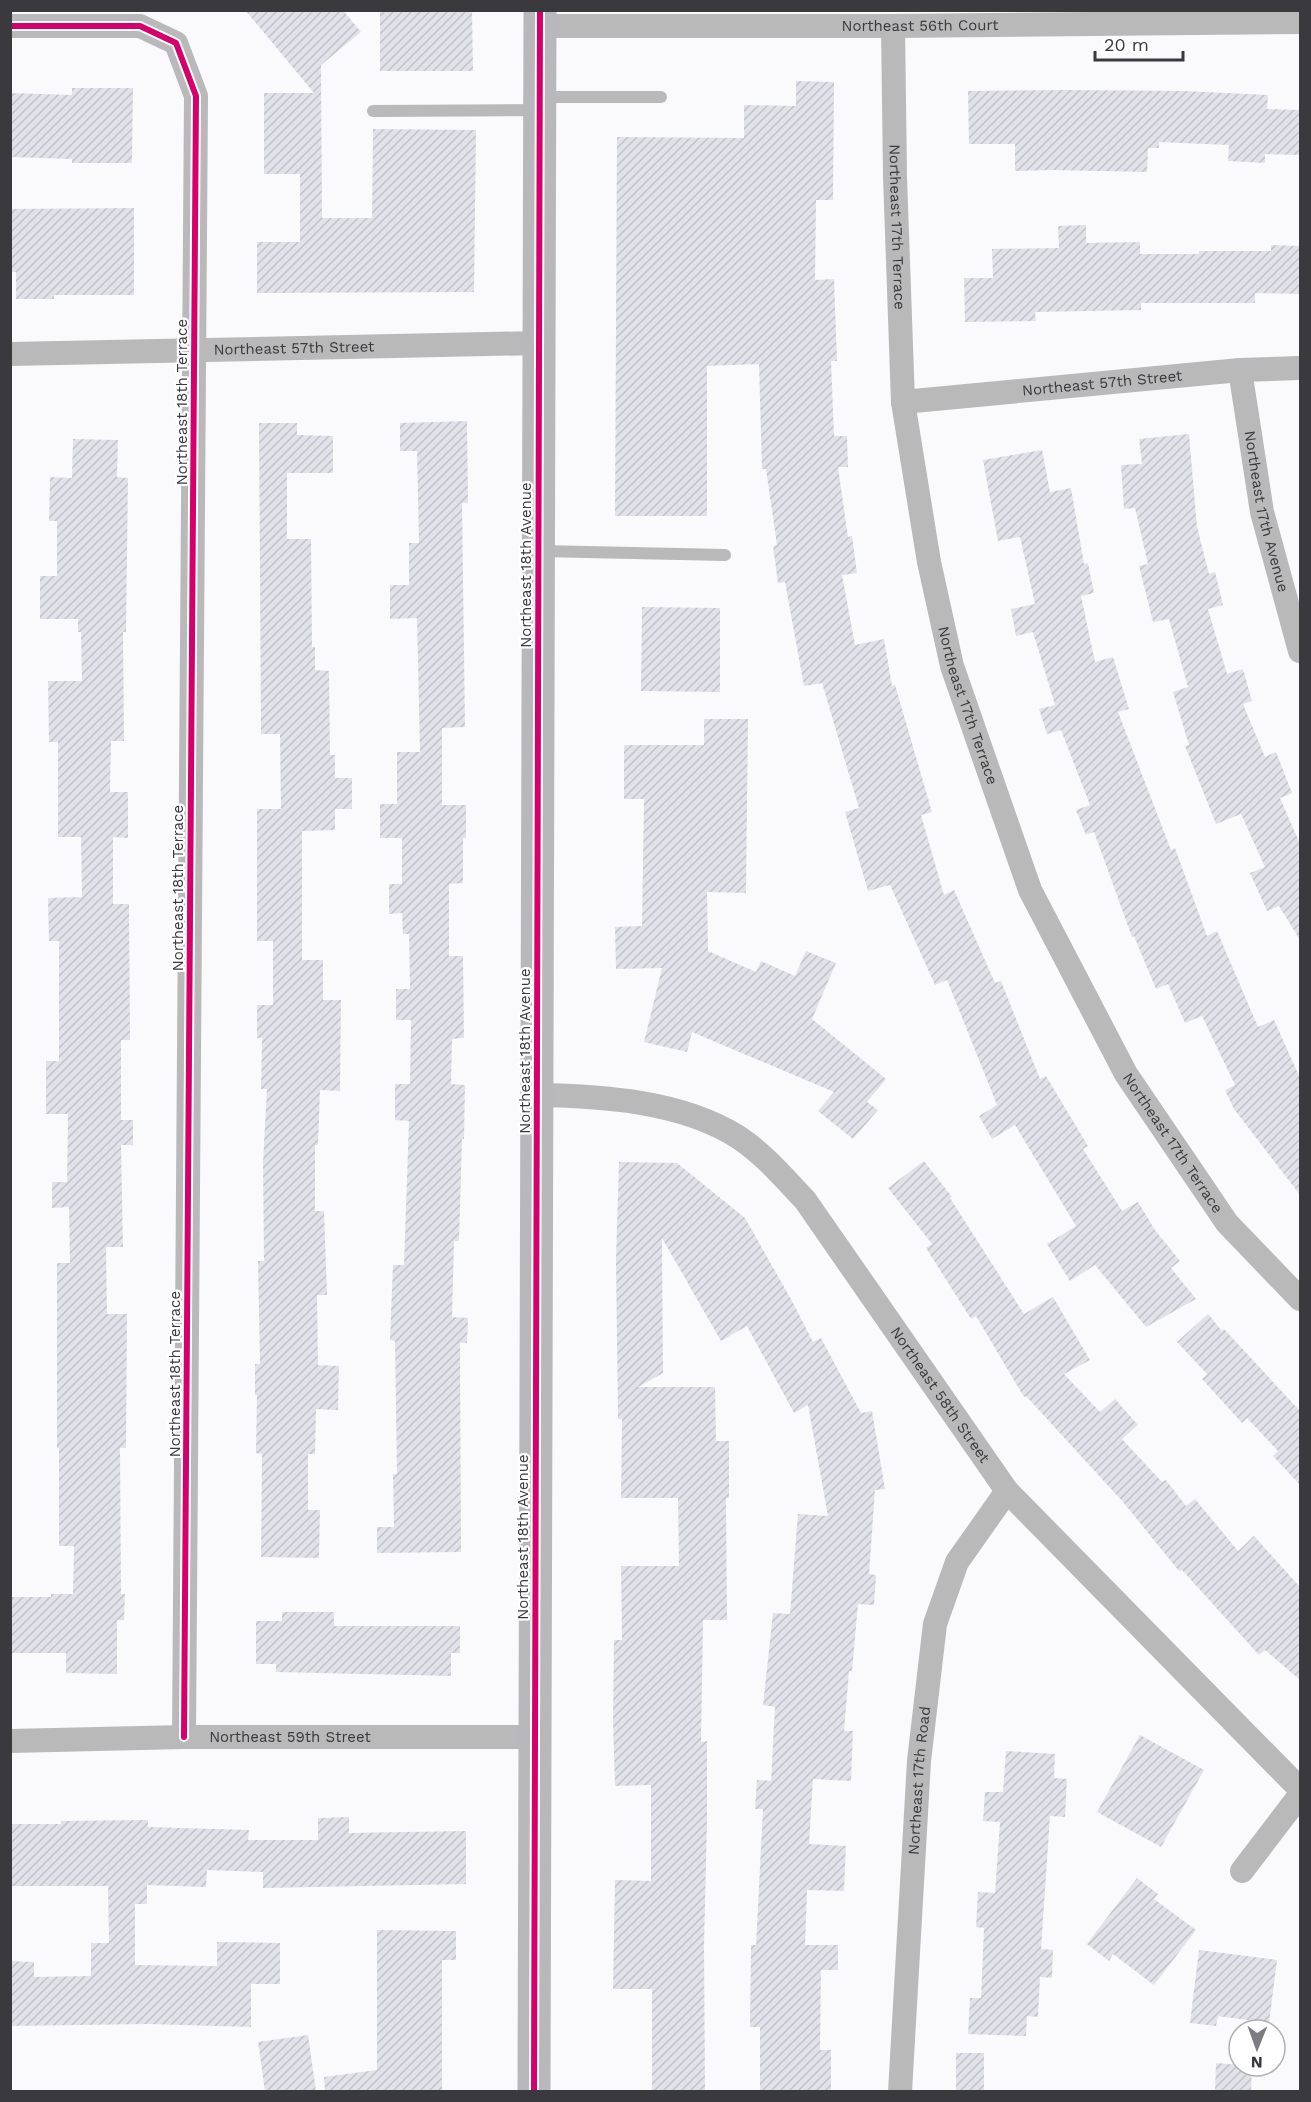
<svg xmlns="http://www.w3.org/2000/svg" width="1311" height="2102" font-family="'Work Sans',sans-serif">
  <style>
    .building { fill: url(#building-hatch) }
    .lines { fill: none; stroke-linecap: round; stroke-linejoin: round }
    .lane { stroke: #b9b9ba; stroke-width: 12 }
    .street { stroke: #b9b9ba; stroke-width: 24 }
    .secondary { stroke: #b8b8ba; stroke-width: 33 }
    .cycleway-casing { stroke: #fff; stroke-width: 10 }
    .cycleway { stroke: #d6006c; stroke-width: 6 }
    .labels { text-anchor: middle; stroke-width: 4.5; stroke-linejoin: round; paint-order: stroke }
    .street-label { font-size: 15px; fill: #39393e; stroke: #fff }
  </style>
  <defs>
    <pattern id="building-hatch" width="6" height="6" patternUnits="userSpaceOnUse" patternTransform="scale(1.5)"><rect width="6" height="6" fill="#e1e1e9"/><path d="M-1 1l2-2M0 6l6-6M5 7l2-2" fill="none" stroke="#c2c2c9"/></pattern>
  </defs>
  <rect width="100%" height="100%" fill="#fafafd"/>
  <g class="building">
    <polygon points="245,10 343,10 361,32 321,65 322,218 372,218 373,129 476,130 474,292 257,293 257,242 300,242 300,174 264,174 264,93 314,93"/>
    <polygon points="380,10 472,10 473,71 380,71"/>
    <polygon points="796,81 834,82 833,200 816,200 815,280 834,279 837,361 831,361 834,436 847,436 848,467 838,467 848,537 852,536 857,573 842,575 855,645 884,639 892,686 895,685 932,812 921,815 944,895 954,890 995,983 1001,981 1040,1079 1046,1076 1088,1146 1083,1149 1122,1211 1138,1202 1155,1230 1180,1261 1171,1268 1196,1299 1146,1327 1095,1265 1070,1281 1047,1244 1076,1226 1015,1125 992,1139 979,1116 997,1105 947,980 935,985 890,885 868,891 845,812 859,808 822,683 804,686 785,582 778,583 773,546 777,545 766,469 762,469 759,364 707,366 707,516 615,516 617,137 744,138 744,105 796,106"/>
    <polygon points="72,88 133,88 132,163 72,163 72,159 10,157 10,93 72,95"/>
    <polygon points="1068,90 1184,91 1268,95 1267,109 1300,110 1300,155 1265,154 1265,163 1228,161 1229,145 1159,142 1159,148 1148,148 1147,172 1052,170 1015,171 1015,144 969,144 968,91"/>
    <polygon points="134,208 134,295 54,295 54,299 16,299 16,272 10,272 10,209"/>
    <polygon points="1086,225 1086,243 1140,242 1140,254 1199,254 1199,251 1271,251 1271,245 1300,246 1300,294 1255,293 1255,303 1141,303 1141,310 1035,312 1036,321 965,322 964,278 993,278 992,249 1059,248 1058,226"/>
    <polygon points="467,421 468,503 462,503 465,727 442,728 442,805 466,805 466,838 463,838 463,883 449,884 449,956 463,956 464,1038 452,1039 451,1084 465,1085 464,1139 462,1139 459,1241 454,1241 452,1317 468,1318 467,1343 460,1343 461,1552 377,1553 377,1527 394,1527 393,1474 397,1474 395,1341 390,1340 393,1265 404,1265 409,1121 395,1120 395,1084 410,1084 411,1020 396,1020 396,989 410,989 409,934 403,934 402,913 389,914 389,884 402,884 402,838 380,838 380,804 397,804 397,752 420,752 417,618 390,619 390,585 409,585 409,543 419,543 417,451 400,451 400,423"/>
    <polygon points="259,423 297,423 297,435 333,436 333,473 287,473 287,539 311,539 312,647 315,647 315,670 329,671 330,755 335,755 335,778 352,778 352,809 335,809 335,830 302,831 302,960 323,960 323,1000 341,1000 340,1091 320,1090 318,1145 315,1145 315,1211 324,1211 327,1295 317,1295 318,1365 339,1366 338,1410 316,1409 315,1454 308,1454 308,1510 320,1510 319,1558 261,1557 262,1454 256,1453 257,1395 255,1395 255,1364 260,1364 258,1261 264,1261 263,1163 267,1089 261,1089 262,1038 257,1038 257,1005 273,1005 273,941 257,941 257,809 281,809 280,734 261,734"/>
    <polygon points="1189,434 1197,527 1209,574 1215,572 1223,605 1208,609 1227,674 1243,669 1252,701 1243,704 1265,757 1276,752 1292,793 1280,798 1300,844 1300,940 1279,906 1267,911 1250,873 1265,867 1241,814 1216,824 1185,746 1189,745 1173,692 1188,687 1169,619 1153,622 1139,566 1148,564 1135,508 1124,509 1121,465 1142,464 1139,439"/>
    <polygon points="73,439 118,440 117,477 128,478 126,632 123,632 124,741 111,741 110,792 128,792 128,838 113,837 113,904 129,904 130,1040 121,1040 121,1120 133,1120 133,1145 121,1145 123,1247 106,1247 107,1314 127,1314 126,1448 120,1448 121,1594 125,1594 124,1620 117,1620 117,1674 66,1673 66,1653 10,1653 10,1597 51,1597 51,1594 73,1594 74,1546 59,1546 59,1448 57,1448 57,1263 70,1263 69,1207 52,1208 52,1182 67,1182 68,1114 46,1114 46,1061 59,1061 59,941 49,941 48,898 82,897 81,837 58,837 58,742 49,742 48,681 82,681 81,632 78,632 78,619 40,619 40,576 57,576 57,521 49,521 50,477 72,478"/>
    <polygon points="1042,450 1050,492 1071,488 1084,564 1088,563 1094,593 1081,596 1095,662 1113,657 1129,709 1118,712 1171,850 1175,848 1207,936 1217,931 1258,1027 1274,1020 1300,1078 1300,1195 1234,1109 1225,1090 1235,1085 1202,1016 1185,1023 1168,984 1156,989 1134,936 1132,937 1094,832 1086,835 1076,810 1090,805 1061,730 1047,734 1039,709 1055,705 1033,632 1016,636 1011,609 1035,604 1020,537 998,541 983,460"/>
    <polygon points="642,607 720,608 720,692 641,691"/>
    <polygon points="704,719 748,719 746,893 707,892 708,951 756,972 761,961 795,976 806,951 836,963 812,1019 886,1079 867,1102 878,1110 853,1139 818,1111 834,1092 692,1032 687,1052 644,1042 662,968 616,969 615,927 642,926 644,799 624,799 624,745 704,745"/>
    <polygon points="924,1161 952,1197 950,1198 1024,1314 1053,1297 1090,1360 1064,1374 1100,1412 1115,1399 1138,1425 1122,1439 1162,1482 1166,1480 1186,1506 1195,1499 1238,1551 1254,1536 1300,1587 1300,1680 1265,1650 1259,1655 1182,1570 1179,1571 1123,1502 1026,1396 1024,1397 976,1316 971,1319 926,1248 932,1244 888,1188"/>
    <polygon points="619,1162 677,1163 745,1218 792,1301 813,1342 821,1338 861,1413 872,1411 885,1489 875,1490 869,1574 876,1575 874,1605 858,1604 852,1671 849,1671 844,1731 853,1731 851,1781 813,1779 809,1844 846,1846 844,1891 807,1890 805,1945 838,1945 838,1970 821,1970 820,2050 831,2050 831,2091 760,2091 760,2027 750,2027 751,1945 756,1945 763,1809 755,1809 757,1780 771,1781 775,1707 763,1705 773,1613 790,1614 798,1514 828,1516 808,1405 794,1413 747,1326 721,1341 662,1238 663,1373 638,1387 715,1387 716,1441 729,1441 729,1498 726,1498 727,1620 703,1620 701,1742 707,1741 707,1821 704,1945 705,2091 652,2091 652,1989 613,1989 615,1880 651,1881 651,1785 615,1786 613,1721 614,1640 622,1640 621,1566 679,1566 678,1498 621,1498 622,1419 618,1419 616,1260"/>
    <polygon points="1208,1314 1222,1331 1224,1329 1300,1411 1300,1485 1273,1456 1278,1451 1247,1418 1242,1423 1202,1379 1207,1374 1177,1342"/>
    <polygon points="282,1612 334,1612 334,1626 460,1626 460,1653 451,1653 451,1676 276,1672 276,1664 256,1664 256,1621 282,1621"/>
    <polygon points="1140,1735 1204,1770 1161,1847 1097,1812"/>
    <polygon points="1006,1751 1055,1754 1054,1778 1067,1779 1065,1817 1050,1816 1041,1949 1053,1950 1052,1978 1040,1977 1038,2017 1027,2016 1026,2036 968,2034 970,1998 981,1998 984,1928 976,1927 978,1892 995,1893 1000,1822 983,1821 985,1792 1003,1792"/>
    <polygon points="349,1817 349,1833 466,1831 466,1884 263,1888 263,1872 207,1870 206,1887 147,1885 147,1904 135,1904 135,1965 217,1966 217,1942 280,1943 280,1984 251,1984 251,2027 148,2024 10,2026 10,1961 34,1962 34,1977 91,1976 91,1943 109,1943 108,1886 10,1886 10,1824 61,1824 61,1821 148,1820 148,1827 249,1830 248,1840 318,1840 318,1818"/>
    <polygon points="1137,1878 1158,1894 1154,1899 1196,1930 1154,1985 1113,1954 1109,1961 1087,1944"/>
    <polygon points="377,1930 456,1931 456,1960 442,1960 442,2091 325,2091 324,2077 377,2070"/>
    <polygon points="1199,1950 1277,1960 1269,2023 1218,2016 1216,2026 1190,2023"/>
    <polygon points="308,2035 316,2091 265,2091 258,2042"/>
    <rect x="956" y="2053" width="28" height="38"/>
    <polygon points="1216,2063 1252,2066 1251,2091 1215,2091"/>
  </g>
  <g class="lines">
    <g class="lane">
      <polyline points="541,97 661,97"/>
      <polyline points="373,111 538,110"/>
      <polyline points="540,551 725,555"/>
    </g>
    <g class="street">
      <polyline points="10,26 140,26 176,43 196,96 184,1737"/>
      <path id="s1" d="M540,26H893L1300,22"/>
      <path id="s2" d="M893,26L895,177L903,402L929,562L952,666L1030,890L1126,1074L1227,1223L1300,1299"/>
      <path id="s3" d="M10,354L539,343"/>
      <path id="s4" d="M1240,370L1262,512L1300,651"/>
      <path id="s5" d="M903,402L1240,370L1300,368"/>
      <path id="s6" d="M537,1095C602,1096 681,1101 738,1137C764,1154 784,1178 805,1200L1007,1491L1300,1789"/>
      <path id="s7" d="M10,1741L184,1737H535"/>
      <polyline points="1242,1871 1300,1795"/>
      <path id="s8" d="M900,2092L919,1761L935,1624L957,1562L1007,1491"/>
    </g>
    <polyline class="secondary" points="534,2092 540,10"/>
    <g class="cycleway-casing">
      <g id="cycleway">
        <polyline points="10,26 140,26 176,43 196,96 184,1737"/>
        <polyline points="534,2092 540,10"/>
      </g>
    </g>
    <use href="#cycleway" class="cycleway"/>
  </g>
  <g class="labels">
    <g class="street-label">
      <text dy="5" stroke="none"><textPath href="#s1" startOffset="380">Northeast 56th Court</textPath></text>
      <text dy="5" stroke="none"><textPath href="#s2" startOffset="201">Northeast 17th Terrace</textPath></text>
      <text dy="5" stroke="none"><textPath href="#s3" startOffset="284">Northeast 57th Street</textPath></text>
      <text dy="5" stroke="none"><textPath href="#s5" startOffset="200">Northeast 57th Street</textPath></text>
      <text transform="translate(182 402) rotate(-90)" y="5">Northeast 18th Terrace</text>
      <text dy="5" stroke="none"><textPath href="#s4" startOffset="144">Northeast 17th Avenue</textPath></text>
      <text transform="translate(526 565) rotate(-90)" y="5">Northeast 18th Avenue</text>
      <text dy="5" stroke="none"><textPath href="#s2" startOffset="687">Northeast 17th Terrace</textPath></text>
      <text transform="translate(178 888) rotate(-90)" y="5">Northeast 18th Terrace</text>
      <text transform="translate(525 1051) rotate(-90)" y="5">Northeast 18th Avenue</text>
      <text dy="5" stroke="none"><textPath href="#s2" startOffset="1173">Northeast 17th Terrace</textPath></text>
      <text transform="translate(175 1374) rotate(-90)" y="5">Northeast 18th Terrace</text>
      <text dy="5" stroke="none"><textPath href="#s6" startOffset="537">Northeast 58th Street</textPath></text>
      <text transform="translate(523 1537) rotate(-90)" y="5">Northeast 18th Avenue</text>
      <text dy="5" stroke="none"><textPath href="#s7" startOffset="280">Northeast 59th Street</textPath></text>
      <text dy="5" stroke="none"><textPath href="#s8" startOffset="312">Northeast 17th Road</textPath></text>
    </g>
  </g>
  <rect width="1311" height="2102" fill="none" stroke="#39393e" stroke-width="24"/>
  <g transform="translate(1257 2048) rotate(181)"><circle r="28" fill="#ffffff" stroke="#b0b0b2" stroke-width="1.5"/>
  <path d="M0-4.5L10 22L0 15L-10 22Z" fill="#7d7d81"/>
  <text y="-9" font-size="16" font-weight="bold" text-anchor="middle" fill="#39393e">N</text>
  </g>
  <path d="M1095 51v9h88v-9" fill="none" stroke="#39393e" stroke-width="3"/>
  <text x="1104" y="51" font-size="18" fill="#39393e" stroke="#ffffff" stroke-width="4.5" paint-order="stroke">20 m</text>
</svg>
